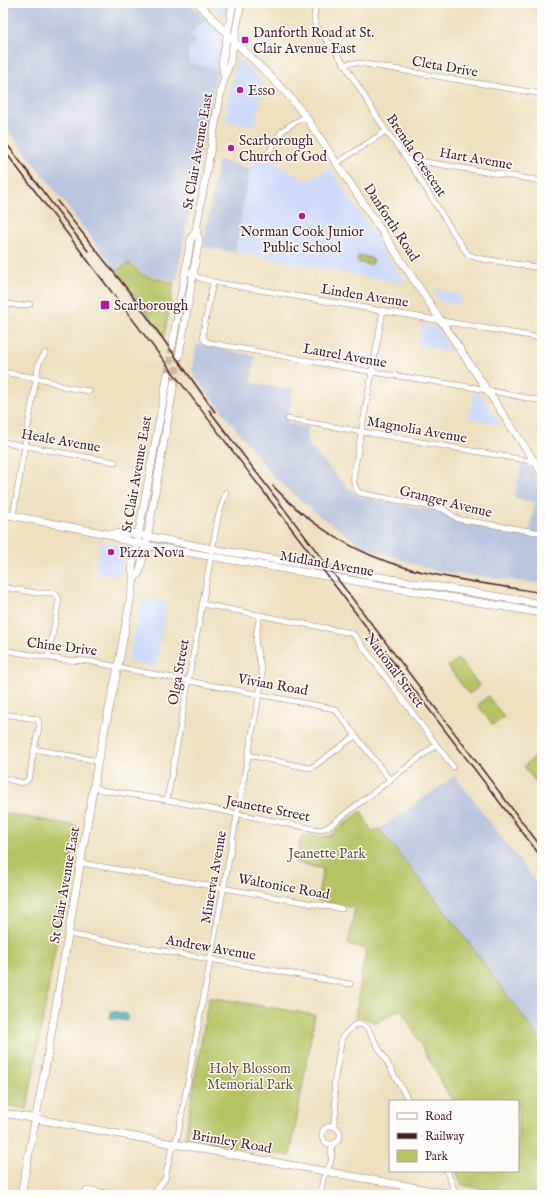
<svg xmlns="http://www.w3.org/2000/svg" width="545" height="1198" font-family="'IM FELL English',serif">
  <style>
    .built { fill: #cfdafa }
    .industrial { fill: #bac4de }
    .green { fill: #b6c364; stroke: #807148 }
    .water { fill: #41b1ba; stroke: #466872 }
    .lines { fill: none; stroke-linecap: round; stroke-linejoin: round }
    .secondary-tunnel { stroke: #cdb9a1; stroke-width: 7; stroke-dasharray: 7 3.5; stroke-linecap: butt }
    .street-casing { stroke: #9c8075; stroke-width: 6 }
    .secondary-casing { stroke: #9c8075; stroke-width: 8 }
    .street { stroke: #fff; stroke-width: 5 }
    .secondary { stroke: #fff; stroke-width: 7 }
    .rail { stroke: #4a1f2b; stroke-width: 1.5 }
    .poi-dot { fill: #b5179e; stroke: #fdfcf7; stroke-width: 1.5 }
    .labels { text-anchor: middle; stroke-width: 3; stroke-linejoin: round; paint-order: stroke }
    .poi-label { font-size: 14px; fill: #4a1f2b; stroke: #fdfcf7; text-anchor: start }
    .street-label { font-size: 14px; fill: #4a1f2b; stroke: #fdfcf7 }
    .park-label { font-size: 14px; fill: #6a503c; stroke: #fdfcf7 }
  </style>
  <rect width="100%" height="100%" fill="#fdfcf7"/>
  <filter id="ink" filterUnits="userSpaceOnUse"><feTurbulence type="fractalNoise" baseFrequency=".025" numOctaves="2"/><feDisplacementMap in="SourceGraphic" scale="8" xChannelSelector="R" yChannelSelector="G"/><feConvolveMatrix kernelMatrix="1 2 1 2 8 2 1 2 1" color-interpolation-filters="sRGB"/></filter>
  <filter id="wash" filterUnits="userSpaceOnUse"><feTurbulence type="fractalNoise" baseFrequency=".012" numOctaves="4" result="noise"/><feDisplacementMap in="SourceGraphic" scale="16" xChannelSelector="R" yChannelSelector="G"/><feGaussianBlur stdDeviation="0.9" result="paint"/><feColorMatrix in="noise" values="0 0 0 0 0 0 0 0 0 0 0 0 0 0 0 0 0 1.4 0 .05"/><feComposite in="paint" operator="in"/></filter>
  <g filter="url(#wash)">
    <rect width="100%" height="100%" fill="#eee0bf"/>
    <g class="built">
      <polygon points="210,3 228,3 227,10 221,14"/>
      <polygon points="206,19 221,35 222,39 217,69 189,63 189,49 196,42 190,35"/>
      <polygon points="240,60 264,82 255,126 225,121 235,62"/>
      <polygon points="254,150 306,181 330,168 406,284 235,252"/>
      <polygon points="432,289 461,295 459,305 439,301"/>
      <polygon points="421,324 436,327 451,352 418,346"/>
      <polygon points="474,392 480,394 501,425 469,418"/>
      <polygon points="100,541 122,545 126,551 120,576 95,572"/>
      <polygon points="142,598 167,601 156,667 128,662"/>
    </g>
    <g class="industrial">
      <polygon points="3,3 189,3 206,19 190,35 196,42 189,49 189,63 217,69 176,282 143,274 130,262 115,269 3,123"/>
      <polygon points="219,160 250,169 235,252 203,247"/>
      <polygon points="197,344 255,356 251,383 293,389 287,423 309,427 306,442 347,487 360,497 444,512 457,522 529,533 535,502 514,498 522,464 528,465 542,488 542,584 436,571 365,547 318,515 273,476 192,373"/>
      <polygon points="455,776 542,890 542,1049 536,1034 448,915 379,829"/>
    </g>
    <g class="green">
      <polygon points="359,255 371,258 373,260 373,263 371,265 360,263 357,261"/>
      <polygon points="130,263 142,275 174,283 164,337 116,270"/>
      <polygon points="458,659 480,686 469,694 448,667"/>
      <polygon points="488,696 504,717 493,725 478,705"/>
      <polygon points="535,757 542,766 542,791 524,766"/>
      <polygon points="361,811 372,832 379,829 448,915 536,1034 542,1049 542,1195 516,1195 462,1185 456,1171 518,1171 518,1101 452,1101 401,1009 376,1023 365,1018 355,1017 366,949 348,944 355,908 317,900 323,869 295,862 302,835 320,837 330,836"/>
      <polygon points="3,813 77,826 27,1109 3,1105"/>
      <polygon points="209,997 315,1015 290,1156 185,1138"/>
    </g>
    <polygon class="water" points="112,1011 127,1014 128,1019 127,1019 126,1021 110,1018"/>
  </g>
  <g filter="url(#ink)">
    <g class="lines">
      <g class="secondary-tunnel">
        <polyline points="168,374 172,347"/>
        <polyline points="174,383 179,356"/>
      </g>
      <g class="street-casing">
        <g id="street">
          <polyline points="316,3 314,17 315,24 345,65 386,131 407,159 462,246 468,254 477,258 542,268"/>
          <polyline points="345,65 350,63 359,63 542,94"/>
          <polyline points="268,154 282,131 295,122 306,117"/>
          <polyline points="407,159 542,181"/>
          <polyline points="337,163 386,131"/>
          <polyline points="185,270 200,278 213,282 542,338"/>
          <polyline points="213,282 203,332 204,340 210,343 372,372 476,388 542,401"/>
          <polyline points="3,303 20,306 30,304"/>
          <path d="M383,310L356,462C354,473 350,485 360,493L443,509L458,519L463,520L542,533"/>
          <polyline points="3,372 47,380 64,387 89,391"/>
          <polyline points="288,419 542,463"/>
          <polyline points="3,442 115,462"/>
          <polyline points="13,516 38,367 40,361 45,353"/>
          <polyline points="3,587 36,593 54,593 58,597 59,600 48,658"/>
          <polyline points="202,604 351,633 355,636 453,767"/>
          <polyline points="3,650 63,660 89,661 132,670 335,709 390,780"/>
          <polyline points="3,714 37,719 39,722 39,727 32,760 30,775 27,781 22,783 3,778"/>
          <polyline points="34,749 98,761"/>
          <polyline points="248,755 309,768 314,766 355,736"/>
          <polyline points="94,786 101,790 167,800 320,830 328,827 436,745"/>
          <polyline points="167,800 218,517 226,492"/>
          <polyline points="81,863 342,909"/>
          <polyline points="68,934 350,984"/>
          <polyline points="333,1126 336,1112 334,1084 342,1037 353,1026 357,1024 363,1025 368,1029 409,1101"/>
          <circle cx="331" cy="1135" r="9"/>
          <polyline points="447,1171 456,1195"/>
          <polyline points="82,1195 86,1190 92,1190 116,1195"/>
          <path d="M153,1195L165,1179L171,1152L178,1135L262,680C263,667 258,658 256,646C255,636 258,625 260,615"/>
          <polyline points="320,1195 323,1179 331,1162 332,1144"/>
        </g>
      </g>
      <g class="secondary-casing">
        <g id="secondary">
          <polyline points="198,3 234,41 270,76 289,96 306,117 542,473"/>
          <polyline points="523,3 542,6"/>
          <polyline points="224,75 222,63 233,3"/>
          <polyline points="172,347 191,239 196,230 222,86 230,62 241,3"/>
          <polyline points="179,356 199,240 196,230"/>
          <polyline points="3,514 108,534 120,539 150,546 542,613"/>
          <polyline points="110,534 131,533 212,549 542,604"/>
          <polyline points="134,579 139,573 146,545 174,383"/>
          <polyline points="3,1113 456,1195"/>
          <polyline points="21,1195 46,1064 98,761 118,667 134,579 132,569 134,558 168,374"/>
        </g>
      </g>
      <use href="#street" class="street"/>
      <use href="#secondary" class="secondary"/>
      <g class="rail">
        <polyline points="3,139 88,251"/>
        <polyline points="3,149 542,858"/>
        <polyline points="57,201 131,294 215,412"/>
        <polyline points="209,410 542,848"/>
        <path d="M273,486C309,525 356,554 407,568C451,580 497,585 542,593"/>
      </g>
    </g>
  </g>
  <g class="poi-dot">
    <rect x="241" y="36" width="8" height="8" rx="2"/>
    <circle cx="240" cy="90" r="4"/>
    <circle cx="231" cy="148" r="4"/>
    <circle cx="302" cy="216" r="4"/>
    <rect x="100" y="300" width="10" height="10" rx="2"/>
    <circle cx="111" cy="552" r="4"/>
  </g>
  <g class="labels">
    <g class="poi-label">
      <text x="253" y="37">Danforth Road at St.<tspan x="253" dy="16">Clair Avenue East</tspan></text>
      <text x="248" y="95">Esso</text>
      <text x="239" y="145">Scarborough<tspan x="239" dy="16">Church of God</tspan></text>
      <text x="302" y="236" text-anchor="middle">Norman Cook Junior<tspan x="302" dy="16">Public School</tspan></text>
      <text x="114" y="310">Scarborough</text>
      <text x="119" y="557">Pizza Nova</text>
    </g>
    <g class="street-label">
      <text transform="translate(445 66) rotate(10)" y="5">Cleta Drive</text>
      <text transform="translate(197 151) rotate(-80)" y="5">St Clair Avenue East</text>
      <text transform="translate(417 155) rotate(56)" y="5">Brenda Crescent</text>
      <text transform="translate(476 158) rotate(10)" y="5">Hart Avenue</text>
      <text transform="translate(392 222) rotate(57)" y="5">Danforth Road</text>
      <text transform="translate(365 295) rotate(9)" y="5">Linden Avenue</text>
      <text transform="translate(345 355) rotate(10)" y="5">Laurel Avenue</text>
      <text transform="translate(417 429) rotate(10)" y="5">Magnolia Avenue</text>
      <text transform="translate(61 440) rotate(10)" y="5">Heale Avenue</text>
      <text transform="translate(136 474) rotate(-80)" y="5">St Clair Avenue East</text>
      <text transform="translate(446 501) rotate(14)" y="5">Granger Avenue</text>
      <text transform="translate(327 563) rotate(10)" y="5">Midland Avenue</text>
      <text transform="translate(62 646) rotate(7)" y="5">Chine Drive</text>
      <text transform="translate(395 670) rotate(53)" y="5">National Street</text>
      <text transform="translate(178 672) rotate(-80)" y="5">Olga Street</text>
      <text transform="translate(273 684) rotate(10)" y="5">Vivian Road</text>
      <text transform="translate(268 808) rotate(11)" y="5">Jeanette Street</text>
      <text transform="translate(213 877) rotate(-80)" y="5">Minerva Avenue</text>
      <text transform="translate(64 885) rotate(-80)" y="5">St Clair Avenue East</text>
      <text transform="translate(284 886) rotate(10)" y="5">Waltonice Road</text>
      <text transform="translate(211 947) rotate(10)" y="5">Andrew Avenue</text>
      <text transform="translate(232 1141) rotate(10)" y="5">Brimley Road</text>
    </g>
    <g class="park-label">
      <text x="327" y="858">Jeanette Park</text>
      <text x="250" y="1073">Holy Blossom<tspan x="250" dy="16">Memorial Park</tspan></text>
    </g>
  </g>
  <rect width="545" height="1198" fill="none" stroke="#fdfcf7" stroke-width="16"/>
  <rect x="389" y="1100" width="130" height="72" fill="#fdfcf7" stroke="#b5a4a5"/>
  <rect x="397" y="1113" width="20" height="6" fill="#ffffff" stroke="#b5a4a5"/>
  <text x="425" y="1120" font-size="12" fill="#4a1f2b">Road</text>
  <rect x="397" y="1133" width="20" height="6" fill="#4a1f2b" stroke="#b5a4a5"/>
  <text x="425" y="1140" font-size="12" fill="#4a1f2b">Railway</text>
  <rect x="397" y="1150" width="20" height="12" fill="#b6c364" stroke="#b5a4a5"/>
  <text x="425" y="1160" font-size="12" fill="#4a1f2b">Park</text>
</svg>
